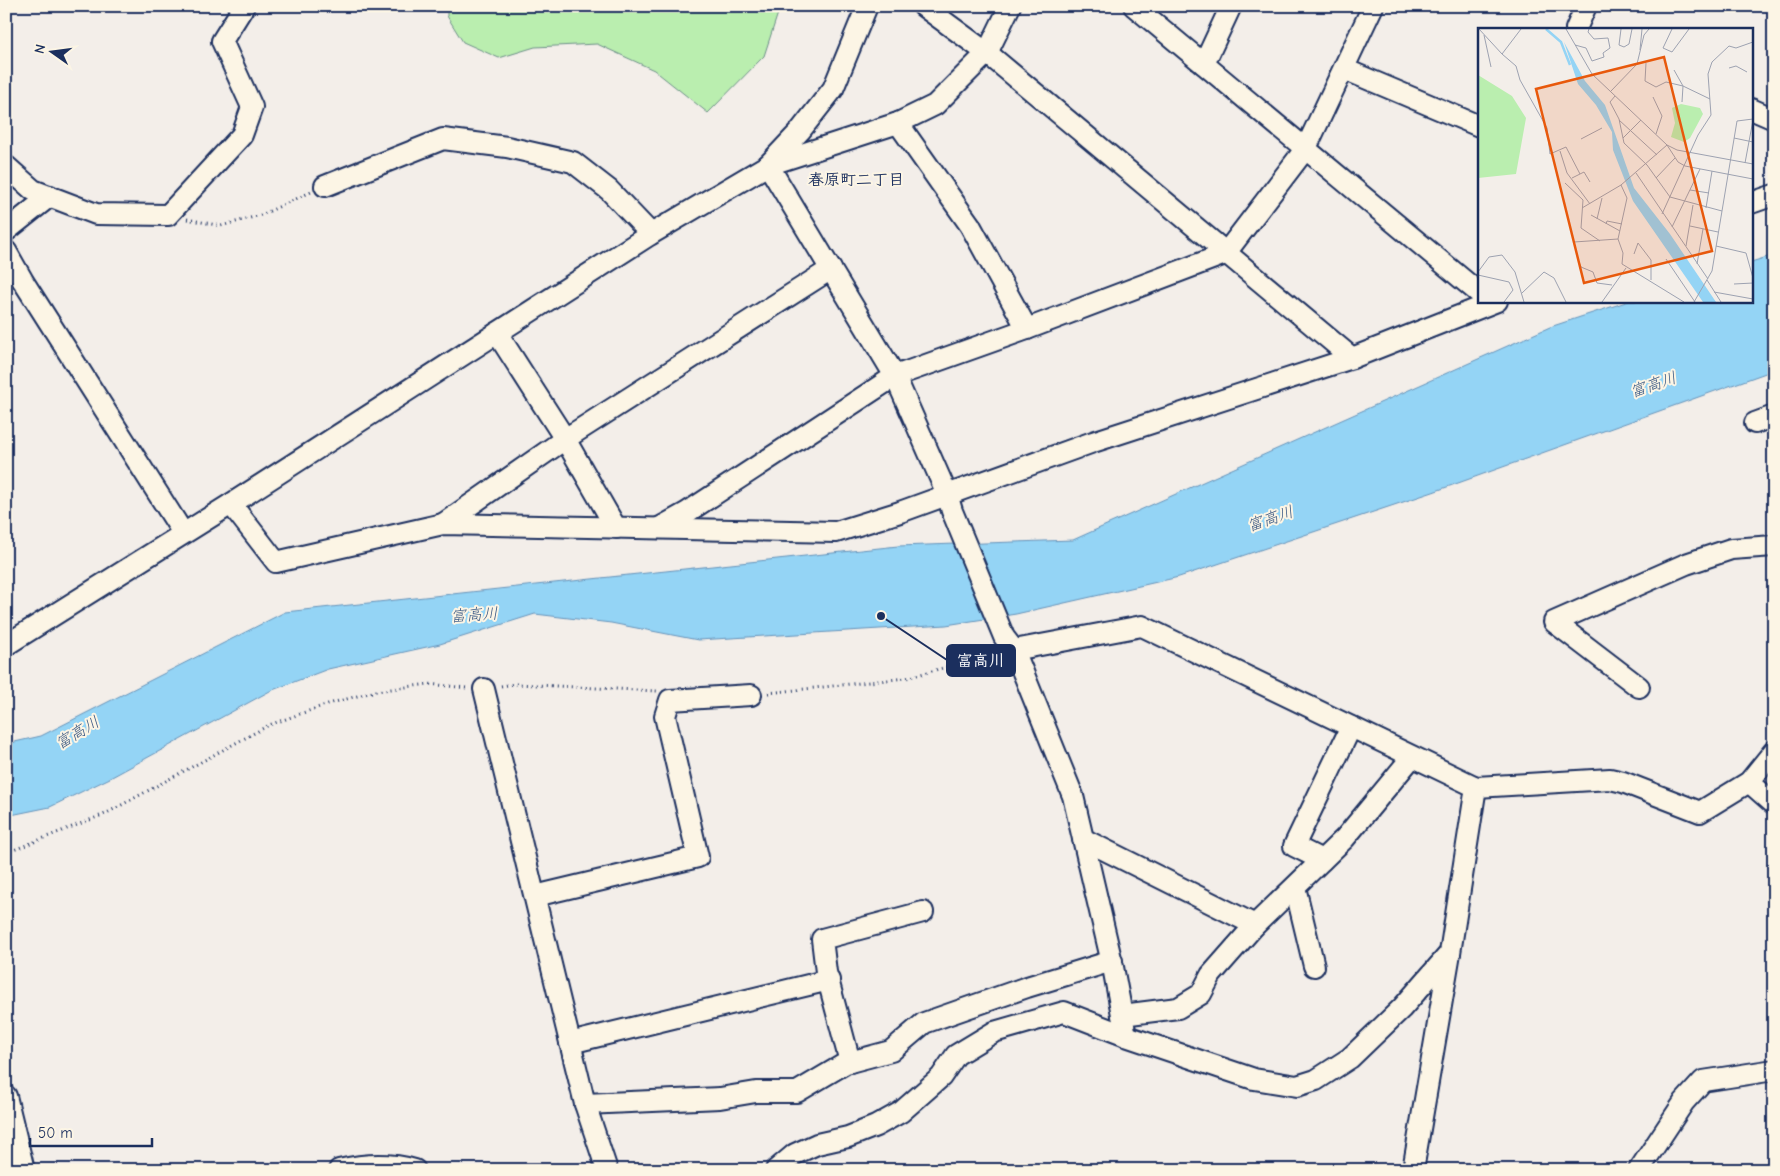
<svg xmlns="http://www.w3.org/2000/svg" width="1780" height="1176" font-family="'Comic Neue','Klee One',sans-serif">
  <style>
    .green { fill: #baeeaf; stroke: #6a8e86 }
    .water { fill: #94d4f5; stroke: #6492b9 }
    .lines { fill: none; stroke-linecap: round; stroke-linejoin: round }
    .minor-casing { stroke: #1b2f5e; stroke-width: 24 }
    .path { stroke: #1b2f5e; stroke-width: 3; stroke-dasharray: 1 4; stroke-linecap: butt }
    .minor { stroke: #fcf5e5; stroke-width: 20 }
    .labels { text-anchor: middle; stroke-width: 4; stroke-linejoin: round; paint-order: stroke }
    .neighbourhood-label { font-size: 16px; font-weight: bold; fill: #1b2f5e; stroke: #fcf5e5 }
    .water-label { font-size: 16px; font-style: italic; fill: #395884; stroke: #fcf5e5 }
    .inset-river { fill: none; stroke: #94d4f5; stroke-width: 2.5 }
    .inset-road { fill: none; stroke: #9da2b1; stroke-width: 1 }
    .view { fill: #e8590c; fill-opacity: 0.15; stroke: #e8590c; stroke-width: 2.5 }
    .inset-edge { fill: none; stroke: #1b2f5e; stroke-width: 2.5 }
    .leader { fill: none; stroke: #1b2f5e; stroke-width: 2 }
    .callout-dot { fill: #1b2f5e; stroke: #fcf5e5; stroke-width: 2 }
    .callout { fill: #1b2f5e; stroke: #1b2f5e; stroke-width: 2 }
    .callout-label { font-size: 16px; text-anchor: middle; font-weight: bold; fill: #fff }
  </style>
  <rect width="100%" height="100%" fill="#f3eee9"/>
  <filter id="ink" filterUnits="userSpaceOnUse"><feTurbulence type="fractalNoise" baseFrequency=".02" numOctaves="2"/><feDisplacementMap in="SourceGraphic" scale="10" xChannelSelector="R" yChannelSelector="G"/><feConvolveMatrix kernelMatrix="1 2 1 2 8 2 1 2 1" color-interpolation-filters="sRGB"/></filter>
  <g filter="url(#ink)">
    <polygon class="green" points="447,6 778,6 779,10 764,56 708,113 654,70 597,44 535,47 499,58 463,42 447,16"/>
    <polygon class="water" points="1774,255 1774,370 1433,492 1179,577 1016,614 946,625 698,640 611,623 535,614 440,644 328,669 270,691 110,778 50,807 6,816 6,744 41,736 285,612 898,546 1073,540 1550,327 1629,301 1751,301 1751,262"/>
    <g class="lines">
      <g class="minor-casing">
        <g id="minor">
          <polyline points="867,6 833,89 800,131 768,165 895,376 947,494 952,511 1004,637 1014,650 1073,796 1113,967 1126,1036"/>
          <polyline points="923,6 987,53 1352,358"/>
          <polyline points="1134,6 1479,293"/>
          <polyline points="1576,29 1586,6"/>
          <polyline points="1204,64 1231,6"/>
          <polyline points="1344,69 1479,126"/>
          <polyline points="1751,109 1774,119"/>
          <polyline points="898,123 970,225 1027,329"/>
          <polyline points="6,166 33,190 96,214 168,215 242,135 252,107 222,41 244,6"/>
          <polyline points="325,186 443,139 507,147 573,162 609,190 651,234"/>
          <polyline points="1751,203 1774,195"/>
          <polyline points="6,231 50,196"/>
          <polyline points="6,251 23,281 183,533"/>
          <polyline points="497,333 565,439 616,528"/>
          <polyline points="1755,423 1774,416"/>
          <polyline points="231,504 276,562 443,524 836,532 900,512 1093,442 1352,358 1497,301"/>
          <polyline points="443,524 565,439 831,269"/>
          <polyline points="659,528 686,513 895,376 1027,329 1225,254 1306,148 1373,6"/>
          <polyline points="6,645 231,504 651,234 768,165 898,123 935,105 987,53 1010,6"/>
          <polyline points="1014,650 1142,626 1476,787 1610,779 1623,782 1700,812 1749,782 1774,751"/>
          <polyline points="1639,687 1554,622 1686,564 1731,549 1774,546"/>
          <polyline points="484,689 585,1104 607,1170"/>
          <polyline points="1749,782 1774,804"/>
          <polyline points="1083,839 1255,925"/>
          <polyline points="1322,860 1294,846 1351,727"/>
          <polyline points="1295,887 1314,966"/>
          <polyline points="535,896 698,857 665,716 670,700 751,695"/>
          <polyline points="1122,1015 1178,1008 1201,994 1211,975 1255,925 1345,838 1412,757"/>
          <polyline points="570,1043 829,980"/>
          <polyline points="850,1062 826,972 822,939 923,912"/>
          <polyline points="6,1096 24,1170"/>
          <polyline points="585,1104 720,1098 756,1092 797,1092 846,1063 891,1051 924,1023 1027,987 1112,961"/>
          <path d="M339,1170C364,1164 391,1163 415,1170"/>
          <polyline points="776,1170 795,1154 817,1144 848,1137 876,1126 901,1112 941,1077 956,1055 994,1032 1064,1012 1126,1036 1254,1079 1297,1086 1316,1080 1350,1058 1402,1008 1450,953"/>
          <polyline points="1413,1170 1450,953 1476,787"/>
          <polyline points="1639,1170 1684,1102 1703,1081 1774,1070"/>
        </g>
      </g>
      <g class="path">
        <polyline points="187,219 221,226 261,215 311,192"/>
        <polyline points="501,686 515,684 657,691"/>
        <polyline points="768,693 906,678 995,654"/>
        <polyline points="6,853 105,814 269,725 328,704 376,691 429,684 467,688"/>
      </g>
      <use href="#minor" class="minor"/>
    </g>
  </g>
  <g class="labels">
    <g class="neighbourhood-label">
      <text x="856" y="185">春原町二丁目</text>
    </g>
    <g class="water-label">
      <text transform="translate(1653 384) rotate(-19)" y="6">富高川</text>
      <text transform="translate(1270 518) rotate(-19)" y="6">富高川</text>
      <text transform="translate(474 614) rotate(-4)" y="6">富高川</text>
      <text transform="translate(77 732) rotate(-31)" y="6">富高川</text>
    </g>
  </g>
  <g transform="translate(1478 28)">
    <rect width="275" height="275" fill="#f3eee9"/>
    <path d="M0,47L34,68L48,90L38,146L0,150ZM203,76L222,80L225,86L212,110L206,114L193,109L197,95L194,80Z" fill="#baeeaf"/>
    <path d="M86,14L107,53L127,77L156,160L192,206L238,274H225L155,173L135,122L134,104L118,77L100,56Z" fill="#94d4f5"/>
    <path class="inset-river" d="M68,1L83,14L92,37"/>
    <path class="inset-road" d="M1,1L24,26L43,1M88,1L114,46L189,117L200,134L207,138L275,151M143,1L141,17L146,19L151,16L154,1M194,1L185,20L194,24L211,1M6,7L13,39M97,17L108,20L114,33L126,29L125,25L132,20L130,10L116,11L110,4L111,1M162,22L164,1M24,26L38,38L42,52L69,100L72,126L88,119L102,146M168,35L167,53L178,59L188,54L205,58L204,74M251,40L258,38L269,44M196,42L205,58L232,71M133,63L159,36L166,7L171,1M137,68L132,74L141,91L146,115L169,137L192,169L244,183M175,69L184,88L178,106M141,92L179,127M145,110L163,92M256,110L275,114M103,111L124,100M82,123L89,145L112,176M267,135L275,92M158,145L230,251M94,150L106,144L112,154M178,150L197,130M87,155L105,172L103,200L122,213M143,157L149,170L140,211L145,225L144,236L206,274M212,162L231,165M104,180L143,157L189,117L199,122L275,136M228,180L234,143M184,186L220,107L233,87L230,46L234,34L251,18L258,20L275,14M113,187L142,203M119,191L124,170M128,196L129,193L144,196M212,198L240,204M194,199L222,141M96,214L140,211M208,218L215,177M238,218L268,225L275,250M156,226L160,215L173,232V252M188,231L217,274M101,234L103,239L115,244L119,255L134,257M219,236L225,201M0,244L11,229L24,227L37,244L46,274M0,247L31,254L35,262L26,274M229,252L243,274M256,256L275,255M236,264L275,271M44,265L66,244L76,250L88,274M124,274L148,240M216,274L234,243L259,93L275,91"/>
    <path class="view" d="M186,29L234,223L106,255L58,61Z"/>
    <rect width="275" height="275" class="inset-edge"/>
  </g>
  <path class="leader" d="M881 616L947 660"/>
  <circle class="callout-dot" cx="881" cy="616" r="5"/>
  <rect class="callout" x="947" y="645" width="68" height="31" rx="5"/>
  <g class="callout-label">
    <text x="981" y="666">富高川</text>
  </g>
  <rect width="1780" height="1176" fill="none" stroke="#fcf5e5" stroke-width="25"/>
  <rect x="12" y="12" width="1755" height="1151" fill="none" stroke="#1b2f5e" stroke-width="2" filter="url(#ink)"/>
  <g transform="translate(52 52) rotate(284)" stroke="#fcf5e5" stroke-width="4" paint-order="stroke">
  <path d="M0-4L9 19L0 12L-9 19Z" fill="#1b2f5e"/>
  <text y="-8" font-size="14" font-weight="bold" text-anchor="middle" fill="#1b2f5e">N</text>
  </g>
  <path d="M30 1138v8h122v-8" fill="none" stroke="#1b2f5e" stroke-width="2.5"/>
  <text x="38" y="1138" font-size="15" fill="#1b2f5e" stroke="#fcf5e5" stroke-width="4" paint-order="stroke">50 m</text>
</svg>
